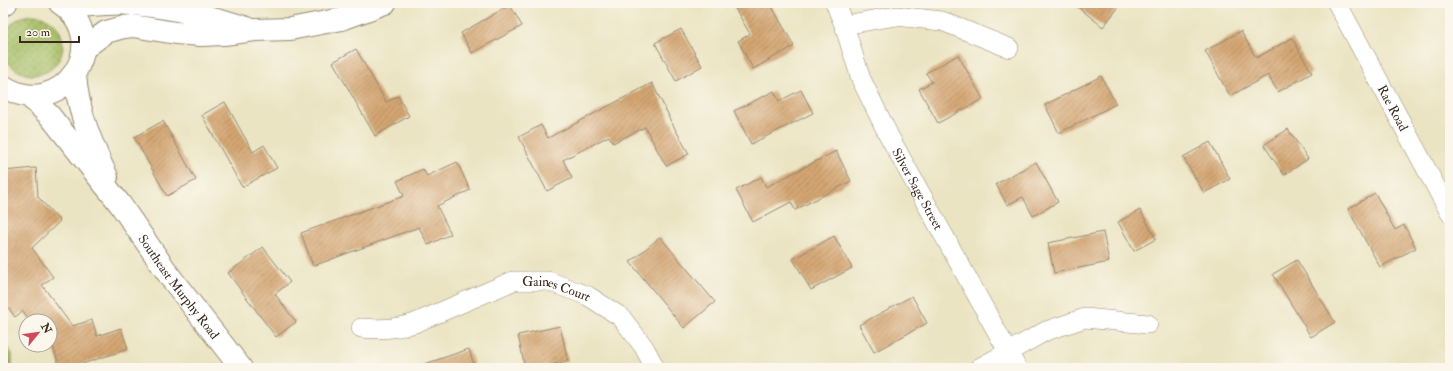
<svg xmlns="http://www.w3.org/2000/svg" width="1453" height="371" font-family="'IM FELL Double Pica',serif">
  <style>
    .grass { fill: url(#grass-dots); stroke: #707440 }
    .building { fill: url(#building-hatch) }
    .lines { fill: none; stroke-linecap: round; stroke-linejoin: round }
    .street-casing { stroke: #938770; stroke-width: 20 }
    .secondary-casing { stroke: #938770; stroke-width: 24 }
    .street { stroke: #fff; stroke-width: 19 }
    .secondary { stroke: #fff; stroke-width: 22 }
    .labels { text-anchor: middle; stroke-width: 3; stroke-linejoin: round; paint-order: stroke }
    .street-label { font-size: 13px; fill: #3b2a1e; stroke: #fbf7ec }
  </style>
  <defs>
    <pattern id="grass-dots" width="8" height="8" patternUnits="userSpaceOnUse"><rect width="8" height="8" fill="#a4bd63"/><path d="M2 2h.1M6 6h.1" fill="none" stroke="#879a51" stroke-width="1.8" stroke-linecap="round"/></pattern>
    <pattern id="building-hatch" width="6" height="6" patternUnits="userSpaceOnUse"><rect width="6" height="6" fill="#d4a672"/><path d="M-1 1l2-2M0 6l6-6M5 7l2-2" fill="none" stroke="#ad875d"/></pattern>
  </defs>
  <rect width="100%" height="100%" fill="#fbf7ec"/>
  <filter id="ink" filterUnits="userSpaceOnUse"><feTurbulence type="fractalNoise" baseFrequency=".025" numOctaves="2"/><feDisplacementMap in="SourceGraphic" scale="8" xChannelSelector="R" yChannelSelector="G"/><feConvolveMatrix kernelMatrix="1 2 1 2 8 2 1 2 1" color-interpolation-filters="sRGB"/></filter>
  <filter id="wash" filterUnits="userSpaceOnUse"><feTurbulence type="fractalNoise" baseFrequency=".012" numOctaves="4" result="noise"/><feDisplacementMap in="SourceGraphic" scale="16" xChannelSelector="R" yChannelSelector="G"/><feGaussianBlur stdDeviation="0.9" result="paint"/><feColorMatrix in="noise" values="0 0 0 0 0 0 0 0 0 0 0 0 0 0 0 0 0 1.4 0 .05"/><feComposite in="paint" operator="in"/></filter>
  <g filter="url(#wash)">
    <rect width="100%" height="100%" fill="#ebe4c3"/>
    <g class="grass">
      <circle cx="33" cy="45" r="30"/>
      <polygon points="3,341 12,354 12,368 3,368"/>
    </g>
    <g id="blocks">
      <g class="building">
        <polygon points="732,3 770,3 794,46 753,69 738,41 750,34"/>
        <polygon points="1073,3 1122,3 1103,27"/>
        <polygon points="510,5 522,26 472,53 461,33"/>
        <polygon points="681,29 702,66 676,81 655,43"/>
        <polygon points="1241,31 1256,58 1292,38 1312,73 1278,92 1268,75 1230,96 1205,51"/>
        <polygon points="356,49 386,102 398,96 409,116 375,136 333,62"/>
        <polygon points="958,55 983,99 938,123 919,89 932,82 926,73"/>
        <polygon points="1101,76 1116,104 1059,133 1045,105"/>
        <polygon points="652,83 669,116 668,116 689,154 666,166 645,127 613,143 609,136 563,160 572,178 547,191 519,137 541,125 548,138"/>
        <polygon points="801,90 813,113 751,144 734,111 774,91 779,101"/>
        <polygon points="225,102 253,152 264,145 277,168 242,187 202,115"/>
        <polygon points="163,121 196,180 167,196 134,137"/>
        <polygon points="1288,129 1308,159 1284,175 1264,145"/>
        <polygon points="1210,142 1230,179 1204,193 1183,157"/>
        <polygon points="836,151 851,181 795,210 791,202 753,222 736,190 761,177 766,187"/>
        <polygon points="457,162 470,190 437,206 451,234 428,245 419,227 313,266 301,233 404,196 397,181 423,169 427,176"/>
        <polygon points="1036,162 1058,202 1033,216 1023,197 1007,205 996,184"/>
        <polygon points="36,168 38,197 60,221 32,248 53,277 42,285 72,326 92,320 97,336 121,328 128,349 70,368 60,368 50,337 50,321 30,321 23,311 15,317 3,300 3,171"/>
        <polygon points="1375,193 1395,230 1404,225 1416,248 1380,267 1348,209"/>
        <polygon points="1140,210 1156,239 1134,251 1118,222"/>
        <polygon points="1103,232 1109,262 1054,273 1048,243"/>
        <polygon points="834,236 852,268 811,290 793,259"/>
        <polygon points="660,237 715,302 684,328 630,262"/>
        <polygon points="263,247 290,282 275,294 296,322 276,337 228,273"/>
        <polygon points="1297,260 1335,322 1311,337 1273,274"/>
        <polygon points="912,296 927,323 874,352 859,325"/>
        <polygon points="560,326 568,361 536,368 525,368 518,335"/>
        <polygon points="469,349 475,368 422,368 422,365"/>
      </g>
    </g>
  </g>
  <g filter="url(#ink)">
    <use href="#blocks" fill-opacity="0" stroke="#938770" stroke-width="1"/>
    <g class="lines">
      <g class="street-casing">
        <g id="street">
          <path id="s1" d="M835,3L844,25L861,79L889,136L1017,368"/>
          <path id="s2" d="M1337,3L1450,213"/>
          <polyline points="844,25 896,16 942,21 1009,48"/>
          <path id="s3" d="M361,328C380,330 397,329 415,323L513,281H548L588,296L621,317L644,347L655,368"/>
          <polyline points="979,368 1046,331 1085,318 1148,324"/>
        </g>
      </g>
      <g class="secondary-casing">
        <g id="secondary">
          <polyline points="3,5 6,3"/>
          <path d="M66,7C88,6 111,2 133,4C172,7 210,16 247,28"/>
          <polyline points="83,49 106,32 124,27 133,26 176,33 201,35 224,34 255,30 290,29 342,19 385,3"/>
          <path d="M75,74C77,110 92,145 107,177"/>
          <path d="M3,86C61,124 116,41 60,3"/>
          <path id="s4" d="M29,96L50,116L120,204L171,278L241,368"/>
        </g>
      </g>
      <use href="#street" class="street"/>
      <use href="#secondary" class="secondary"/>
    </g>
  </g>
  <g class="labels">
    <g class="street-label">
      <text dy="5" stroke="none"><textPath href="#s2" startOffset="119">Rae Road</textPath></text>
      <text dy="5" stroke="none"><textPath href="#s1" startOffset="204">Silver Sage Street</textPath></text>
      <text dy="5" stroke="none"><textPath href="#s4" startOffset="243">Southeast Murphy Road</textPath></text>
      <text dy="5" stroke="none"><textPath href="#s3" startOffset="206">Gaines Court</textPath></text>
    </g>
  </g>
  <rect width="1453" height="371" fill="none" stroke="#fbf7ec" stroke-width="16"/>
  <g transform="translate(38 333) rotate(61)"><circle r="19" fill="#fbf7ec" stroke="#aea59a"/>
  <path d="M0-3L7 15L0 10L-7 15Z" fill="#d1495b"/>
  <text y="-6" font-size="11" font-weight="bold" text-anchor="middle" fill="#3b2a1e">N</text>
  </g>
  <path d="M20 36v6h59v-6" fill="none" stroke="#3b2a1e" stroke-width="2"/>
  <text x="26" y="36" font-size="12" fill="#3b2a1e" stroke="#fbf7ec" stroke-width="3" paint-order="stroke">20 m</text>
</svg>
